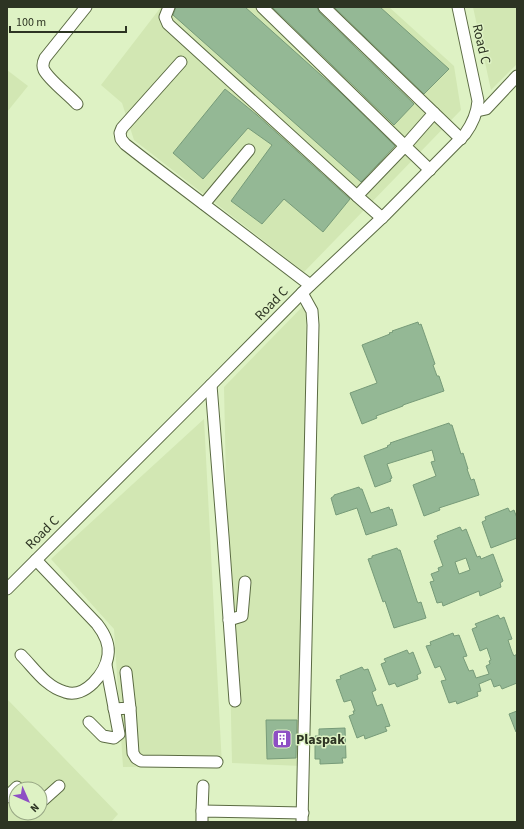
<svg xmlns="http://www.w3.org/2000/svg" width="524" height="829" font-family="'Source Sans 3',sans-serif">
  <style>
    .built { fill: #d2e7b3; fill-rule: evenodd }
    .building { fill: #94b895; stroke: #779b79; fill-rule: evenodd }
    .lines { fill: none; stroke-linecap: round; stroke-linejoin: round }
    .minor-casing { stroke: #5b6b43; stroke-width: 13 }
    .minor { stroke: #fff; stroke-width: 11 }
    .labels { text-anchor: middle; stroke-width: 3; stroke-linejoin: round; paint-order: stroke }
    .street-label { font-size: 14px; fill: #2d3423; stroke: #def2c4 }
    .poi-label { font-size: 14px; font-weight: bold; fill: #2d3423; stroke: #def2c4; text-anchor: start }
  </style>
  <rect width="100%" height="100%" fill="#def2c4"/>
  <g class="built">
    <polygon points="161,7 389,7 454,66 461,110 304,272 134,140 122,103 101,85"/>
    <polygon points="473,7 517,7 517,64 491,90"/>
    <polygon points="7,70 28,86 7,112"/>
    <polygon points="306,303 302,766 232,763 224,387"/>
    <polygon points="204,419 222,766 123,767 114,629 51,559"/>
    <path d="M7,699L118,814L111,822H7ZM16,789H40V813H16Z"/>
  </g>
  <g class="building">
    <polygon points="176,7 245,7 341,93 395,146 361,182 173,15"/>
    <polygon points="272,7 317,7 319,12 414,104 394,125"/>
    <polygon points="334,7 380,7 449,69 424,94"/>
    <polygon points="225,89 257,115 350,199 323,232 284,199 262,224 231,201 272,145 248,128 203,179 173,153"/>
    <polygon points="418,322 419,325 421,324 435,364 433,365 437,376 439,376 444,391 403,405 403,406 376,416 377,418 362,424 350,393 377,383 362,345 390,334 389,333 393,332 392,331"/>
    <polygon points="449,423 450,425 452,425 461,454 463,453 468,469 467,469 471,480 474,479 479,495 439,508 440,510 424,516 413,485 436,476 431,462 435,461 432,450 387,464 392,478 390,479 391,481 375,487 364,456 388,447 387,446 391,444 390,443"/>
    <polygon points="359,487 360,489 362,489 371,513 389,507 390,510 392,509 397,525 366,535 357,508 336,515 331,498 334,496 334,495"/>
    <polygon points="508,508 510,512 514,510 517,518 517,538 491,548 482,522 486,520 485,517"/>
    <path d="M460,527L462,531L466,529L477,557L480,556L481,559L493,554L503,581L500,583L501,587L480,596L479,591L443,606L442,602L437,603L430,582L434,581L431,574L439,571L438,568L443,566L434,541L438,539L437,536ZM466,558L470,570L459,574L455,562Z"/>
    <polygon points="397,548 398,550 400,550 417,601 418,603 421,602 426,618 394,628 385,601 383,602 368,559 372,558 372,556"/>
    <polygon points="498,615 500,619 504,617 512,639 508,640 512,652 514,656 517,654 517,683 502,689 500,685 494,687 491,679 479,684 481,691 477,692 478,696 457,704 456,701 449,703 441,681 446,680 440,666 435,668 426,646 431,645 430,642 453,633 454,636 459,635 467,656 463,657 469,671 473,670 476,678 489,674 486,666 490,664 489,661 491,660 487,648 480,651 472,629 477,627 475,624"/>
    <polygon points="407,650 409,654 413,652 421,673 417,675 418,679 397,687 395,683 389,685 381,664 386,662 384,659"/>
    <polygon points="362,667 364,670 368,669 376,690 372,692 377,706 382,704 390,726 385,727 387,731 365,739 364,735 357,738 349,716 354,714 353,711 355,711 351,700 344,702 336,680 341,679 340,676"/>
    <polygon points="517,711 517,732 516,732 509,714"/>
    <polygon points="266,720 297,720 296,758 267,759"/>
    <polygon points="345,728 346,758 342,758 343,763 320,764 320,759 315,759 315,736 319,736 319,729"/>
  </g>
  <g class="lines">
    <g class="minor-casing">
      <g id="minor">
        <polyline points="169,7 165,17 168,24 357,196 405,146 430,170"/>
        <polyline points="262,7 405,146 434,113"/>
        <polyline points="324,7 461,139"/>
        <polyline points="181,62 122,128 120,133 121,139 125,144 143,158 310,285"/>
        <path d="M77,104C69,95 49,80 44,70C42,66 43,62 45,58L86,7"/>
        <polyline points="477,111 486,109 517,76"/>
        <polyline points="357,196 382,218"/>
        <polyline points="204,204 249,150"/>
        <polyline points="302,293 312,311 313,325 302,822"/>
        <polyline points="211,385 223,536 235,701"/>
        <path d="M7,589L211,385L302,293L386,214L465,134C473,123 477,114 478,101L458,7"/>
        <polyline points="229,620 242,616 245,582"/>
        <path d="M21,655C34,668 46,687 65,692C85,699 106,673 108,655C110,643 104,633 97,624L36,560"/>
        <polyline points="130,708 133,753 136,758 141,761 217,762"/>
        <polyline points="114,709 130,708 126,672"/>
        <polyline points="89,722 103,736 114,738 119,734 106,665"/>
        <polyline points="7,797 17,787"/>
        <polyline points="40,803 59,786"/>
        <polyline points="202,811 203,786"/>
        <polyline points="202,822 202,811 303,813"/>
      </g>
    </g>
    <use href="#minor" class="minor"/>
  </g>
  <defs>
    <g id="building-square" transform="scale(1)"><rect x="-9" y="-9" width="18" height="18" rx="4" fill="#8e4fc4" stroke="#def2c4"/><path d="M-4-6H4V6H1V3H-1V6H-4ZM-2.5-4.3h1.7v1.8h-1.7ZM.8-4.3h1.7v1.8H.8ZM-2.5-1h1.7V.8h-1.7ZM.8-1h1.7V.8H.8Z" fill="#fff"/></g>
  </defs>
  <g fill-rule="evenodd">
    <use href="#building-square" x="282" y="739"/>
  </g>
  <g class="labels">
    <g class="street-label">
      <text transform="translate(482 44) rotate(77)" y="5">Road C</text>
      <text transform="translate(271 303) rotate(-46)" y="5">Road C</text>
      <text transform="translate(42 532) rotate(-45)" y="5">Road C</text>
    </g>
    <g class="poi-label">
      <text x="296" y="744">Plaspak</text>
    </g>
  </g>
  <rect width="524" height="829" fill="none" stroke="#2d3423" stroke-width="16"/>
  <g transform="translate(28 801) rotate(135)"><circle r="19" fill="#def2c4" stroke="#97a684"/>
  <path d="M0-3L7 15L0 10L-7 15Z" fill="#8e4fc4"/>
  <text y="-6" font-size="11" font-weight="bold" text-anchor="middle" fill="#2d3423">N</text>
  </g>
  <path d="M10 26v6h116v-6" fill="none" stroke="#2d3423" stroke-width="2"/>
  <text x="16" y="26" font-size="12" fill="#2d3423" stroke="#def2c4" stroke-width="3" paint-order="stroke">100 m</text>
</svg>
